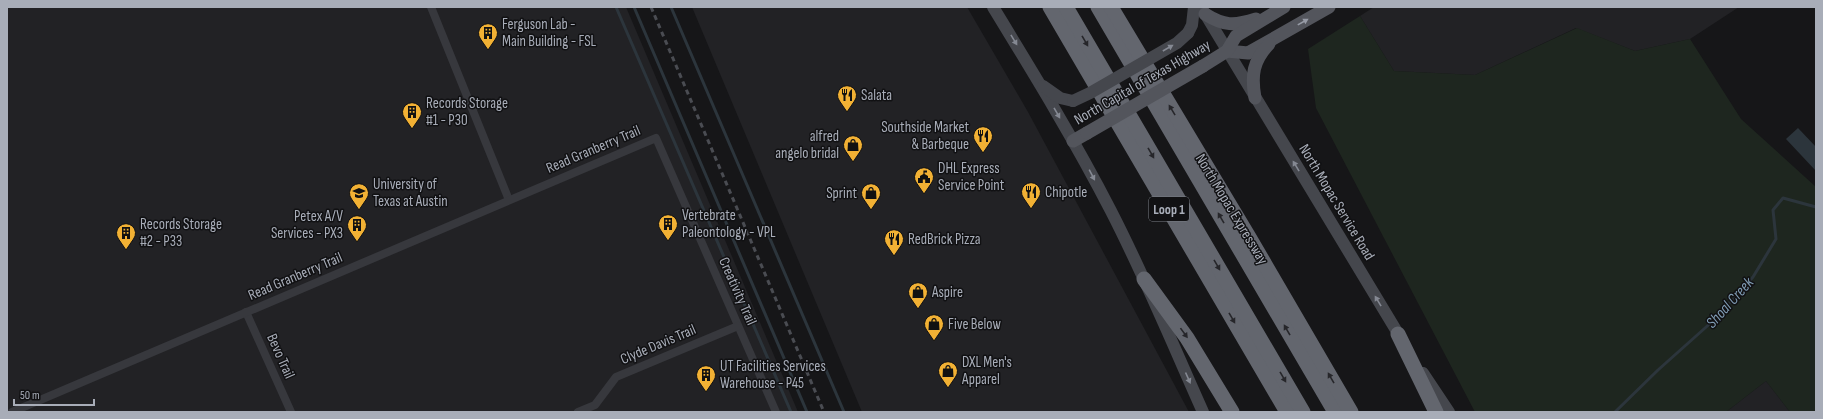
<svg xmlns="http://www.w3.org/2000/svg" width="1823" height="419" font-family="'Sofia Sans Condensed',sans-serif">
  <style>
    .built { fill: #222225 }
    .green { fill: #1e261f }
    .water { fill: #2c353c }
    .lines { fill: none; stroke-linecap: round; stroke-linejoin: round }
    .stream { stroke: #2c353c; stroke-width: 3 }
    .street { stroke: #37383d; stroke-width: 8 }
    .secondary { stroke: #45474d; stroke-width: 12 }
    .primary { stroke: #53555c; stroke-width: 13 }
    .highway { stroke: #63666e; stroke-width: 15 }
    .rail { stroke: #4a4c52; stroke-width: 3; stroke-dasharray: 5 4; stroke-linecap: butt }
    .secondary-bridge { stroke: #45474d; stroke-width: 12 }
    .primary-bridge { stroke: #53555c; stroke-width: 13 }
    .oneway { fill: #979ba6 }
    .oneway2 { fill: #858993 }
    .oneway3 { fill: #26262a }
    .labels { text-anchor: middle; stroke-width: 3; stroke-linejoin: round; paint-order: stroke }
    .shield { fill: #111113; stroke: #7b7e86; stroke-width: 1 }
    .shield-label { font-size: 14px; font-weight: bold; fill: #a8adb8 }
    .poi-label { font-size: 15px; fill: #a8adb8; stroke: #111113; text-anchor: start }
    .street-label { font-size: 15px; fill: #a8adb8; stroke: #111113 }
    .water-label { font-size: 16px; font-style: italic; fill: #7f9bb3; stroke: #111113 }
  </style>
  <rect width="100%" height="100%" fill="#161618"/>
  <g class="built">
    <polygon points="7,7 626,7 798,412 7,412"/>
    <polygon points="692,7 967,7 1028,112 1189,412 862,412"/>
    <polygon points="1374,7 1739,7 1690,39 1635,51 1576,28 1475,75 1394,71 1360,16"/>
    <polygon points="1766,381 1790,412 1726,412"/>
  </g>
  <polygon class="green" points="1360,16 1394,71 1475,75 1577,28 1635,51 1690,39 1741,119 1816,187 1816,412 1790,412 1766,381 1726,412 1475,412 1316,108 1308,49"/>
  <polygon class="water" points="1798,128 1816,147 1816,171 1786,139"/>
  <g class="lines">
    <g class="stream">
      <polyline points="616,7 791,412"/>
      <polyline points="634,7 807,412"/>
      <polyline points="671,7 844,412"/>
      <polyline points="1615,412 1658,370 1714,320 1753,277 1776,239 1773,210 1783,198 1816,207"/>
    </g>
    <g class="street">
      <polyline points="431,7 509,200"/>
      <polyline points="246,312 291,412"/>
      <polyline points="12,412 656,138 776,412"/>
      <polyline points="578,412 595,405 616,377 738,326"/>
    </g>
    <g class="secondary">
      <path d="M993,7C1034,74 1075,141 1111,211C1145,277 1173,345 1203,412"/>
      <polyline points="1201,7 1402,340"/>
      <polyline points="1188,33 1192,25 1194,7"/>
      <polyline points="1043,86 1060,98 1073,101"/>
      <polyline points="1423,373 1449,412"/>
    </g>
    <g class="primary">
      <path d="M1205,14C1224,26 1234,26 1256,19"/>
      <polyline points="1227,51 1248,53 1329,7"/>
      <polyline points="1203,66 1227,51 1236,36 1284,7"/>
      <path d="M1255,98C1251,75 1253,61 1269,44"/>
      <polyline points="1073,141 1087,133"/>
    </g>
    <g class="highway">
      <polyline points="1050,7 1287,412"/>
      <polyline points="1066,7 1303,412"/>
      <polyline points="1098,7 1335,412"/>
      <polyline points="1111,7 1249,237 1351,412"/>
      <polyline points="1144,279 1187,338 1232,412"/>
      <polyline points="1398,334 1436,412"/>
    </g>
    <polyline class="rail" points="651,7 824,412"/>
    <polyline class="secondary-bridge" points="1073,101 1090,93 1177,43 1188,33"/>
    <polyline class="primary-bridge" points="1087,133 1203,66"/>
  </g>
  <defs><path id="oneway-solid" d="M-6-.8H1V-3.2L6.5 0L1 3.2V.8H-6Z"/></defs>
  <use class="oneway" href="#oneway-solid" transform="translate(1303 22) rotate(-29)"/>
  <g class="oneway2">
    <use href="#oneway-solid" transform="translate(1014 40) rotate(59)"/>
    <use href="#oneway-solid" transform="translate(1168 48) rotate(-30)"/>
    <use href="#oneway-solid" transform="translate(1057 113) rotate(60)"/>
    <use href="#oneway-solid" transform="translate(1296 166) rotate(-121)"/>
    <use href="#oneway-solid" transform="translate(1092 175) rotate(62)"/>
    <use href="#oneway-solid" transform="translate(1378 301) rotate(-121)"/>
    <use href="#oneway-solid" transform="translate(1188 378) rotate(66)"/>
  </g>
  <g class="oneway3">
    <use href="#oneway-solid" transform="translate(1085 41) rotate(60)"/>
    <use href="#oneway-solid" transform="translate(1172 110) rotate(-121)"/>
    <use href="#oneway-solid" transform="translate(1151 153) rotate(60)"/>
    <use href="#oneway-solid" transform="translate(1221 218) rotate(-120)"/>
    <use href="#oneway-solid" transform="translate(1217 265) rotate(60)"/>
    <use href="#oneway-solid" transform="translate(1232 318) rotate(60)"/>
    <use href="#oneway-solid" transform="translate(1287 330) rotate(-120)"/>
    <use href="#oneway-solid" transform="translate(1184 333) rotate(54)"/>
    <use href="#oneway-solid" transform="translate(1283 377) rotate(60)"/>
    <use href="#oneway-solid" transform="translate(1331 378) rotate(-120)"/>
  </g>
  <defs>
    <g id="building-pin" transform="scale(1)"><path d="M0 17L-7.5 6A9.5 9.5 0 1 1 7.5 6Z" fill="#f2b134" stroke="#111113"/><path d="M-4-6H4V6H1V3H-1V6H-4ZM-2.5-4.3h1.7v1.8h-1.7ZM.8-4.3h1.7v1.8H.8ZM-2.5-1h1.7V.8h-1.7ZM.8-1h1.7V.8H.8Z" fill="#111"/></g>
    <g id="restaurant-pin" transform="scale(1)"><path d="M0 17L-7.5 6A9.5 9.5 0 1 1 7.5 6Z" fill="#f2b134" stroke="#111113"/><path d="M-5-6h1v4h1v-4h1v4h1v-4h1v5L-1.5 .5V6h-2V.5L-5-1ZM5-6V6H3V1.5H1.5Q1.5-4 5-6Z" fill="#111"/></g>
    <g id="shop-pin" transform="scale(1)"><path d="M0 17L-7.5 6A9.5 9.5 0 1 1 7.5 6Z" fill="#f2b134" stroke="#111113"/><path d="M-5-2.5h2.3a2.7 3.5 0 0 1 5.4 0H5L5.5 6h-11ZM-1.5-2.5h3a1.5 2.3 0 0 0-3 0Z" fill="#111"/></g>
    <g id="civic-pin" transform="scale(1)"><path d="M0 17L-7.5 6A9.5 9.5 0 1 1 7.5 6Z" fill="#f2b134" stroke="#111113"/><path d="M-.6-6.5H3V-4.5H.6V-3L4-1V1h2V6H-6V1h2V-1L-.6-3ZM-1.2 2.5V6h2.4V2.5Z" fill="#111"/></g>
    <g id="university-pin" transform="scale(1)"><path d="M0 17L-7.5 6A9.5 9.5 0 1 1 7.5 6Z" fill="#f2b134" stroke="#111113"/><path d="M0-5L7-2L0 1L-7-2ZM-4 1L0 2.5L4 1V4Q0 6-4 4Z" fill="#111"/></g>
  </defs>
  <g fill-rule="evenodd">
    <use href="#building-pin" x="488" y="33"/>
    <use href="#restaurant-pin" x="847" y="95"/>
    <use href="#building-pin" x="412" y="112"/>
    <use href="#restaurant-pin" x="983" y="136"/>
    <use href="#shop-pin" x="853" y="145"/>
    <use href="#civic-pin" x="924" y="177"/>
    <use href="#restaurant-pin" x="1031" y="192"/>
    <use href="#university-pin" x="359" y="193"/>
    <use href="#shop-pin" x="871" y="193"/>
    <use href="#building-pin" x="668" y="224"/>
    <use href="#building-pin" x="357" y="225"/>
    <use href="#building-pin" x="126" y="233"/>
    <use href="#restaurant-pin" x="894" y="239"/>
    <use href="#shop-pin" x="918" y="292"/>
    <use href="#shop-pin" x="934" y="324"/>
    <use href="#shop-pin" x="948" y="371"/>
    <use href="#building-pin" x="706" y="375"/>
  </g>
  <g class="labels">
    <rect class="shield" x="1149" y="197" width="40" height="24" rx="3"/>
    <g class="shield-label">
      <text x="1169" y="214">Loop 1</text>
    </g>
    <g class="poi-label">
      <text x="502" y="29">Ferguson Lab -<tspan x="502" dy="17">Main Building - FSL</tspan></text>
      <text x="861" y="100">Salata</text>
      <text x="426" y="108">Records Storage<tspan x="426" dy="17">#1 - P30</tspan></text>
      <text x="969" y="132" text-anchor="end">Southside Market<tspan x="969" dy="17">&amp; Barbeque</tspan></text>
      <text x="839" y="141" text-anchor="end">alfred<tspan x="839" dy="17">angelo bridal</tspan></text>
      <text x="938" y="173">DHL Express<tspan x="938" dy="17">Service Point</tspan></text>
      <text x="373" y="189">University of<tspan x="373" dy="17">Texas at Austin</tspan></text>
      <text x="1045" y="197">Chipotle</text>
      <text x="857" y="198" text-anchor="end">Sprint</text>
      <text x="682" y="220">Vertebrate<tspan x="682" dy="17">Paleontology - VPL</tspan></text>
      <text x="343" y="221" text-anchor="end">Petex A/V<tspan x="343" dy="17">Services - PX3</tspan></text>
      <text x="140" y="229">Records Storage<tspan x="140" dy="17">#2 - P33</tspan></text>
      <text x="908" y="244">RedBrick Pizza</text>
      <text x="932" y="297">Aspire</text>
      <text x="948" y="329">Five Below</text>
      <text x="962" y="367">DXL Men's<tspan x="962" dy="17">Apparel</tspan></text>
      <text x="720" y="371">UT Facilities Services<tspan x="720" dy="17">Warehouse - P45</tspan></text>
    </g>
    <g class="street-label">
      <text transform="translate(1142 82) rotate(-30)" y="5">North Capital of Texas Highway</text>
      <text transform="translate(593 149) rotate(-23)" y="5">Read Granberry Trail</text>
      <text transform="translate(1337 202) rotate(59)" y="5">North Mopac Service Road</text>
      <text transform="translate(1232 209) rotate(59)" y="5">North Mopac Expressway</text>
      <text transform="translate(295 276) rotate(-23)" y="5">Read Granberry Trail</text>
      <text transform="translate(738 291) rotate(66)" y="5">Creativity Trail</text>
      <text transform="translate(658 344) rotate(-23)" y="5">Clyde Davis Trail</text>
      <text transform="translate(281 356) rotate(66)" y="5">Bevo Trail</text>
    </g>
    <g class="water-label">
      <text transform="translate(1729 302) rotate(-48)" y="6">Shoal Creek</text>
    </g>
  </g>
  <rect width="1823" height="419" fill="none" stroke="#a8adb8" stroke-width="16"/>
  <path d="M14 399v6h80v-6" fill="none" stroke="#a8adb8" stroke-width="2"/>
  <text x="20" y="399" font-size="12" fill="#a8adb8" stroke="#111113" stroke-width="3" paint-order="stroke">50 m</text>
</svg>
